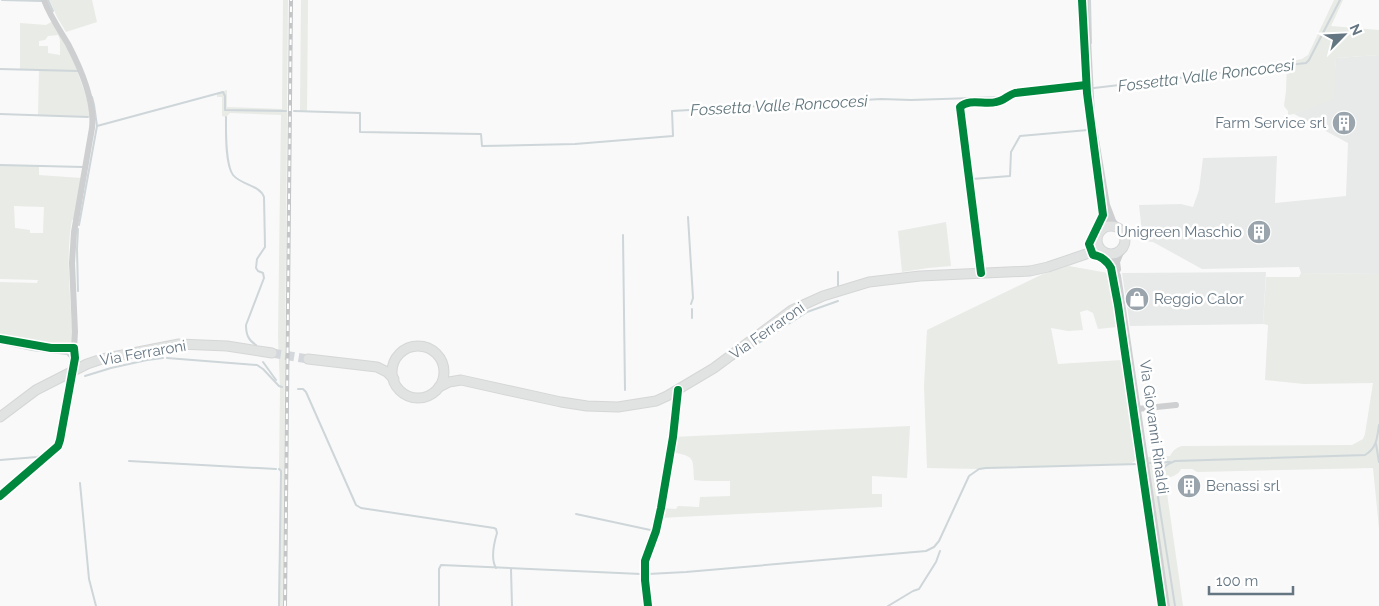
<svg xmlns="http://www.w3.org/2000/svg" width="1379" height="606" font-family="Raleway,sans-serif">
  <style>
    .built { fill: #e8e9e9 }
    .green { fill: #e8ebe6; fill-rule: evenodd }
    .lines { fill: none; stroke-linecap: round; stroke-linejoin: round }
    .stream { stroke: #ced6d9; stroke-width: 2 }
    .secondary-tunnel { stroke: #d4d8dc; stroke-width: 9; stroke-dasharray: 9 4.5; stroke-linecap: butt }
    .secondary-casing { stroke: #d5d6d7; stroke-width: 11 }
    .minor { stroke: #cecfd0; stroke-width: 6 }
    .tertiary { stroke: #cecfd0; stroke-width: 8 }
    .secondary { stroke: #e1e2e2; stroke-width: 9 }
    .rail-casing { stroke: #c3c5c6; stroke-width: 4 }
    .rail { stroke: #fff; stroke-width: 2; stroke-dasharray: 5.5; stroke-linecap: butt }
    .cycleway-casing { stroke: #fff; stroke-width: 11 }
    .cycleway { stroke: #00873e; stroke-width: 8 }
    .labels { text-anchor: middle; stroke-width: 5; stroke-linejoin: round; paint-order: stroke }
    .poi-label { font-size: 15px; fill: #657683; stroke: #fff; text-anchor: end }
    .street-label { font-size: 15px; fill: #657683; stroke: #fff }
    .water-label { font-size: 16px; font-style: italic; fill: #60757c; stroke: #fff }
  </style>
  <rect width="100%" height="100%" fill="#f9f9f9"/>
  <g class="built">
    <polygon points="1379,55 1379,274 1301,273 1299,267 1202,269 1153,242 1143,241 1139,205 1181,204 1193,207 1199,190 1203,158 1277,156 1275,203 1346,196 1348,143 1294,114 1333,98 1336,58"/>
    <polygon points="1266,272 1263,324 1130,326 1122,273"/>
  </g>
  <g class="green">
    <polygon points="48,0 92,0 97,22 66,32 57,17 50,1"/>
    <polygon points="283,0 288,0 283,606 278,606 281,471 279,469 280,389 278,336 281,115 230,113 226,117 222,116 222,97 217,97 217,93 227,90 227,107 282,109"/>
    <polygon points="301,0 308,0 307,112 300,112"/>
    <polygon points="1334,0 1343,0 1331,26 1379,30 1379,55 1336,58 1334,99 1294,114 1288,115 1288,111 1284,106 1286,91 1287,62 1302,59 1308,55"/>
    <path d="M53,21L68,45L86,96L91,117L38,115L39,70H20V23L46,25ZM58,35L60,40V55L48,53V46H39V41L45,40L48,36Z"/>
    <path d="M0,165L39,166V175L81,178L76,220H72C65,256 71,303 73,341L67,346L61,347L0,338V282L37,283L38,280L0,279ZM14,206L44,207L43,233H30V230L15,228Z"/>
    <polygon points="946,222 951,266 928,268 902,272 898,231"/>
    <polygon points="1069,266 1108,273 1112,290 1117,327 1098,329 1093,313 1087,310 1080,312 1083,330 1068,331 1051,328 1058,364 1122,360 1138,459 1130,464 986,468 979,469 927,468 924,386 927,330 1043,274"/>
    <path d="M1301,273L1379,274V528L1373,468L1197,472L1192,469H1181C1179,475 1171,477 1165,479L1183,606H1170L1147,457L1170,456C1173,450 1176,448 1182,446L1352,445L1363,439L1365,434L1373,383L1304,384L1265,380L1268,325L1263,324L1266,277H1299Z"/>
    <path d="M910,426L907,478L872,476V494H882V507L659,518L661,508L676,509L678,506L699,507L700,497L730,496V481H703L694,480C693,454 694,458 670,451L673,437Z"/>
  </g>
  <g class="lines">
    <g class="stream">
      <polyline points="2,0 42,1"/>
      <polyline points="48,0 53,11"/>
      <polyline points="1090,0 1091,43"/>
      <polyline points="0,69 78,71"/>
      <polyline points="1094,88 1306,63 1309,60 1340,0"/>
      <polyline points="1011,97 1081,90"/>
      <polyline points="294,111 360,113 360,132 481,134 482,146 575,144 673,136 672,111 881,99 911,100 1004,97"/>
      <polyline points="0,114 88,117"/>
      <path d="M226,117C226,131 225,164 233,175C241,185 260,185 264,197L265,247L257,259L256,268L258,271L263,273L264,278L246,325C246,334 248,340 256,345"/>
      <polyline points="97,126 223,92 225,96 225,110 286,111"/>
      <polyline points="0,165 83,167"/>
      <polyline points="972,179 1010,176 1011,152 1020,136 1088,130"/>
      <polyline points="688,217 693,298 691,304"/>
      <polyline points="79,225 97,126 94,105 92,97"/>
      <polyline points="78,229 77,249 78,291"/>
      <polyline points="623,235 625,390"/>
      <polyline points="838,272 838,287"/>
      <polyline points="692,309 692,318"/>
      <polyline points="0,343 32,350 67,354 70,357 71,365"/>
      <polyline points="167,358 257,365 263,369 279,386 282,387"/>
      <polyline points="732,360 807,312 838,301"/>
      <polyline points="263,362 276,380"/>
      <polyline points="85,376 111,368 147,360 163,358"/>
      <path d="M298,389H303L306,392L356,505L361,508L494,528L496,529L497,533C494,543 490,558 496,568"/>
      <polyline points="1376,444 1379,462"/>
      <polyline points="0,460 37,457 43,455"/>
      <polyline points="129,461 276,469"/>
      <polyline points="1150,463 1170,462"/>
      <polyline points="80,483 89,579 96,606"/>
      <polyline points="576,514 655,531"/>
      <polyline points="511,569 512,606"/>
      <polyline points="648,574 686,572 926,551 934,547 939,541 969,476 979,469 986,468 1139,464"/>
      <polyline points="279,606 281,471 279,469"/>
      <polyline points="439,606 439,569 441,565 641,574"/>
      <polyline points="888,606 913,591 919,589 936,562 940,551"/>
      <path d="M1175,606L1158,497C1156,480 1156,468 1175,461L1365,455C1377,448 1377,438 1379,425"/>
    </g>
    <polyline class="secondary-tunnel" points="272,353 308,359"/>
    <g class="secondary-casing">
      <g id="secondary">
        <circle cx="1111" cy="240" r="14"/>
        <circle cx="418" cy="372" r="26"/>
        <polyline points="308,359 377,367 387,372 394,379"/>
        <polyline points="439,387 449,382 461,380 561,402 587,406 618,407 656,401 667,396 714,368 792,310 823,296 869,282 920,276 1030,271 1048,267 1092,252 1102,252"/>
        <polyline points="0,417 36,390 87,364 102,359 179,344 227,346 272,353"/>
      </g>
    </g>
    <g class="minor">
      <path d="M981,273L960,107C969,98 985,105 996,102C1004,101 1008,95 1015,93L1089,84"/>
      <polyline points="0,339 51,348 74,348"/>
      <polyline points="1137,409 1176,405"/>
      <path d="M0,496L58,446L60,440L75,358L74,348L75,332L72,263L74,232L92,128C95,102 80,67 68,44C59,29 50,16 44,0"/>
      <polyline points="648,606 645,580 645,561 656,531 661,508 673,437 678,390"/>
    </g>
    <g class="tertiary">
      <polyline points="1085,0 1091,116 1106,205 1112,221 1116,227"/>
      <polyline points="1103,228 1106,209"/>
      <polyline points="1107,255 1117,276 1119,289 1166,606"/>
      <polyline points="1117,269 1116,262 1120,252"/>
    </g>
    <use href="#secondary" class="secondary"/>
    <g class="rail-casing">
      <polyline id="rail" points="285,606 291,0"/>
    </g>
    <use href="#rail" class="rail"/>
    <g class="cycleway-casing">
      <g id="cycleway">
        <path d="M1082,0L1087,93L1103,215L1089,244L1093,255C1102,256 1107,261 1111,268L1118,305L1162,606"/>
        <path d="M981,273L960,107C969,98 985,105 996,102C1004,101 1008,95 1015,93L1086,85"/>
        <polyline points="0,339 51,348 74,348 75,358 60,440 58,446 0,496"/>
        <polyline points="648,606 645,580 645,561 656,531 661,508 673,437 678,390"/>
      </g>
    </g>
    <use href="#cycleway" class="cycleway"/>
  </g>
  <defs>
    <g id="building-disc" transform="scale(1.25)"><circle r="9.5" fill="#99a4ac" stroke="#fff"/><path d="M-4-6H4V6H1V3H-1V6H-4ZM-2.5-4.3h1.7v1.8h-1.7ZM.8-4.3h1.7v1.8H.8ZM-2.5-1h1.7V.8h-1.7ZM.8-1h1.7V.8H.8Z" fill="#fff"/></g>
    <g id="shop-disc" transform="scale(1.25)"><circle r="9.5" fill="#99a4ac" stroke="#fff"/><path d="M-5-2.5h2.3a2.7 3.5 0 0 1 5.4 0H5L5.5 6h-11ZM-1.5-2.5h3a1.5 2.3 0 0 0-3 0Z" fill="#fff"/></g>
  </defs>
  <g fill-rule="evenodd">
    <use href="#building-disc" x="1344" y="123"/>
    <use href="#building-disc" x="1259" y="232"/>
    <use href="#shop-disc" x="1137" y="299"/>
    <use href="#building-disc" x="1189" y="486"/>
  </g>
  <g class="labels">
    <g class="poi-label">
      <text x="1326" y="128">Farm Service srl</text>
      <text x="1242" y="237">Unigreen Maschio</text>
      <text x="1154" y="304" text-anchor="start">Reggio Calor</text>
      <text x="1206" y="491" text-anchor="start">Benassi srl</text>
    </g>
    <g class="street-label">
      <text transform="translate(767 331) rotate(-35)" y="5">Via Ferraroni</text>
      <text transform="translate(143 353) rotate(-10)" y="5">Via Ferraroni</text>
      <text transform="translate(1154 427) rotate(82)" y="5">Via Giovanni Rinaldi</text>
    </g>
    <g class="water-label">
      <text transform="translate(1206 75) rotate(-7)" y="6">Fossetta Valle Roncocesi</text>
      <text transform="translate(779 105) rotate(-3)" y="6">Fossetta Valle Roncocesi</text>
    </g>
  </g>
  <g transform="translate(1344 35) rotate(66)" stroke="#ffffff" stroke-width="4" paint-order="stroke">
  <path d="M0-4L9 19L0 12L-9 19Z" fill="#657683"/>
  <text y="-8" font-size="14" font-weight="bold" text-anchor="middle" fill="#657683">N</text>
  </g>
  <path d="M1209 586v8h84v-8" fill="none" stroke="#657683" stroke-width="2.5"/>
  <text x="1216" y="586" font-size="15" fill="#657683" stroke="#ffffff" stroke-width="4" paint-order="stroke">100 m</text>
</svg>
